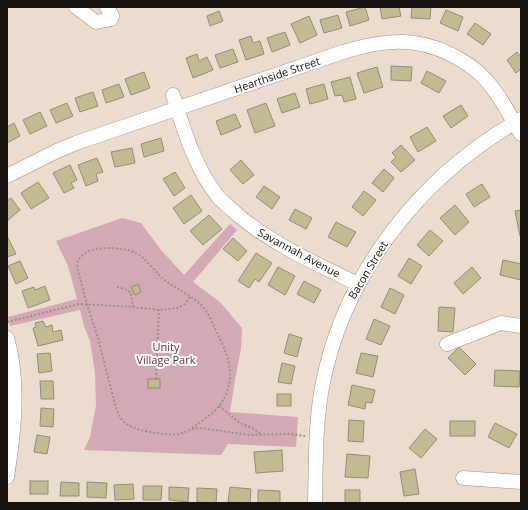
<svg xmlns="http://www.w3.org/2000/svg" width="528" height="510" font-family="'Open Sans',sans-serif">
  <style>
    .green { fill: #d3a9b5 }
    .building { fill: #c2bb91; stroke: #908d7c }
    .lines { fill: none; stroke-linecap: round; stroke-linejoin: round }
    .minor-casing { stroke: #9e9083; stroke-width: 15 }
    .path { stroke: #9e9287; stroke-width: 2; stroke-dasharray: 2 2; stroke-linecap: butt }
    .minor { stroke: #fff; stroke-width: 14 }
    .labels { text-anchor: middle; stroke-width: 4; stroke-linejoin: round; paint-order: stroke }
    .street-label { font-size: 11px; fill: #17120d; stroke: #fff }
    .park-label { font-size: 11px; fill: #6a2f44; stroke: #fff }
  </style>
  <rect width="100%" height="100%" fill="#ebdccd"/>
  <polygon class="green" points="122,218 141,223 161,250 184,275 230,224 237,230 193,282 220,302 242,328 241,349 235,380 230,412 298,417 296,447 228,444 221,455 84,450 90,437 96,405 95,373 90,341 84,326 80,310 10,326 8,317 77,299 68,266 56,241"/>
  <g class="building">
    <polygon points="365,7 369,20 350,26 346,12"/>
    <polygon points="380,7 399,7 401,16 382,19"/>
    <polygon points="412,7 431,7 430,19 411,18"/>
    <polygon points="446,10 463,17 458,31 440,23"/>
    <polygon points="219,11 223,21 210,26 207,16"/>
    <polygon points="338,15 342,28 324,33 320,20"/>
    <polygon points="309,16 317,35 300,43 291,24"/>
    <polygon points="475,23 491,34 483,45 467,34"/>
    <polygon points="285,32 290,45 272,52 267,38"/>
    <polygon points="251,36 253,43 260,41 264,54 246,60 239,40"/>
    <polygon points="233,49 238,62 220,68 215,55"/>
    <polygon points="517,52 521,57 521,69 516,73 507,60"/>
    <polygon points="197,54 199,61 207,57 213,70 193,78 186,58"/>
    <polygon points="391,66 412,67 411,81 391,80"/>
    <polygon points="377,67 383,87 364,93 357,73"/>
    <polygon points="427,71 446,81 439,93 421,83"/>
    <polygon points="144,72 150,88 131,95 125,79"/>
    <polygon points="350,77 356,99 344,102 342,95 335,96 331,82"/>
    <polygon points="119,84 124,97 106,103 102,90"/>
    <polygon points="324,84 328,99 310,104 306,89"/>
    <polygon points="93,92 98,106 80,112 75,98"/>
    <polygon points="295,93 300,107 282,113 277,99"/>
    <polygon points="67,103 73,116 56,123 50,110"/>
    <polygon points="266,103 275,126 255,133 247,110"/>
    <polygon points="461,105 468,116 451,128 443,116"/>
    <polygon points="40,112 47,126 30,134 23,120"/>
    <polygon points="235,114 241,127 221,135 216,121"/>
    <polygon points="14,123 20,136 7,143 7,127"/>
    <polygon points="427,127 436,141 418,152 410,137"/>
    <polygon points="161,138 164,151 144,157 141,144"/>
    <polygon points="401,145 415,160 401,172 391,162 396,157 392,153"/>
    <polygon points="132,148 135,163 115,167 111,152"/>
    <polygon points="97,158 103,172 96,174 98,181 86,186 78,165"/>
    <polygon points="241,160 254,175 243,184 230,170"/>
    <polygon points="70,165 77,180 71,183 74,188 64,193 53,173"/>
    <polygon points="384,169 394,178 383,192 372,183"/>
    <polygon points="175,172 185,188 174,196 163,179"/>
    <polygon points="38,182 49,198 31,209 21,193"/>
    <polygon points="482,184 490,197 474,207 466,194"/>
    <polygon points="264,186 280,197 272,209 256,197"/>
    <polygon points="364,191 376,200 363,216 352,207"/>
    <polygon points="191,195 202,211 184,224 173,208"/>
    <polygon points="11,198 20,210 7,221 7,201"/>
    <polygon points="455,205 469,222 455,235 440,218"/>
    <polygon points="295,209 312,218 306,229 289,220"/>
    <polygon points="521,210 521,236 520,236 515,211"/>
    <polygon points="209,215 222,229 203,245 190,231"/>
    <polygon points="336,222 356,232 347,247 328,237"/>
    <polygon points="430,230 443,241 429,256 417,245"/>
    <polygon points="7,236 16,254 7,257"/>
    <polygon points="233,238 247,251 238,261 223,249"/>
    <polygon points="256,253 272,263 259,282 255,279 249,288 238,281"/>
    <polygon points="409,258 422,266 411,284 398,276"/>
    <polygon points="503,260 521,264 521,280 500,275"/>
    <polygon points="20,261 28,278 16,284 8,266"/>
    <polygon points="278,267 295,276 285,295 268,285"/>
    <polygon points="472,267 481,278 463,294 454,283"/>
    <polygon points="304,281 321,290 314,303 297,294"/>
    <polygon points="138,284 141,292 135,295 131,287"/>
    <polygon points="45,286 50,300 28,308 22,291 34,287 35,290"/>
    <polygon points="390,288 404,295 395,314 381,307"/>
    <polygon points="439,307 455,308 453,332 438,331"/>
    <polygon points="374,319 390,326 381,345 366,339"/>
    <polygon points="43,321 46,327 52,325 53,332 61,330 63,340 38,346 33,328 36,327 35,323"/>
    <polygon points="289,334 302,338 297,357 284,353"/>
    <polygon points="459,347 476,364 465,375 448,358"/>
    <polygon points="50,353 52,371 39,373 37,354"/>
    <polygon points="361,353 378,356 373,377 356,373"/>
    <polygon points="282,363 295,366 291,384 278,382"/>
    <polygon points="495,370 520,371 519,387 494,386"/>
    <rect x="148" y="379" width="12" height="9"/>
    <polygon points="40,381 53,381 54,399 41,399"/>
    <polygon points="352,385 375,390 372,403 366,402 365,409 348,405"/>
    <rect x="277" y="394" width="14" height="12"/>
    <polygon points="41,408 54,409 53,427 40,426"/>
    <polygon points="349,420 364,421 363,442 348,441"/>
    <rect x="450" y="421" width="25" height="15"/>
    <polygon points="495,423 517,434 509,448 488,437"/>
    <polygon points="425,429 437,439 421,458 409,448"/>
    <polygon points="37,435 50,437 47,454 34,452"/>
    <polygon points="282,450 283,471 256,473 254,452"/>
    <polygon points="347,454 370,456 368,478 345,477"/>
    <polygon points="415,469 419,494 404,496 400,472"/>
    <rect x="30" y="481" width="18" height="13"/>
    <polygon points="61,482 79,483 79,496 60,496"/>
    <polygon points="87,482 107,483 106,498 87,497"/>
    <polygon points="133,484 134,499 115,500 114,485"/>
    <polygon points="143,486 162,486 161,500 143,500"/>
    <polygon points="169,487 189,488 188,502 169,500"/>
    <polygon points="230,487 251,489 250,503 228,502"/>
    <polygon points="197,488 217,489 216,503 197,502"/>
    <polygon points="258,490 280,491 280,503 258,503"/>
    <rect x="345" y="490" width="15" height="13"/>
  </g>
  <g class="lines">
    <g class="minor-casing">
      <g id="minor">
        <polyline points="76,7 96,22 111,19 112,16 107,7"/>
        <path d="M173,95C184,130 195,169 219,198C225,204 232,210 239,216C274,245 317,264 358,284"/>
        <path d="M7,176L57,151L76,143L343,52C382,40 414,36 452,55C464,61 475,68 484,78C500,94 509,115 521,134"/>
        <path d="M7,338C20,384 14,431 7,477"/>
        <polyline points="447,344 501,323 521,326"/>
        <polyline points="463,478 521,482"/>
        <path d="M315,503C316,463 315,421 323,382C346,270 422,175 521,119"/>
      </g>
    </g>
    <g class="path">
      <polyline points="117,287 128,290 131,294 133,307"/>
      <polyline points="7,322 79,304 133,307 159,310 178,308 185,304 190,296"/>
      <polyline points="157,358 176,358"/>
      <polyline points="156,379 159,310"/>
      <polyline points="219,406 240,423 254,429 261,434"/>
      <path d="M192,428C201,421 213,414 220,405C237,381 230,357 217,333C213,324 208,311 200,304C189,294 174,288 162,278C157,273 142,255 136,253C121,246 77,243 77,267L87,304L98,338L116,408C118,413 120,418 124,422C133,431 166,436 179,434C187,432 191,428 200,428L250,435L290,434L305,436"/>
    </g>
    <use href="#minor" class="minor"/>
  </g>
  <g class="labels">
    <g class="street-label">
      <text transform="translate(277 75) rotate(-19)" y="4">Hearthside Street</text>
      <text transform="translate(299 253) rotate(28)" y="4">Savannah Avenue</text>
      <text transform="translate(368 270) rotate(-59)" y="4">Bacon Street</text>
    </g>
    <g class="park-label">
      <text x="166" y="351">Unity<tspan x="166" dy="13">Village Park</tspan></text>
    </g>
  </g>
  <rect width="528" height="510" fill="none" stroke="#17120d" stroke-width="16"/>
</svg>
